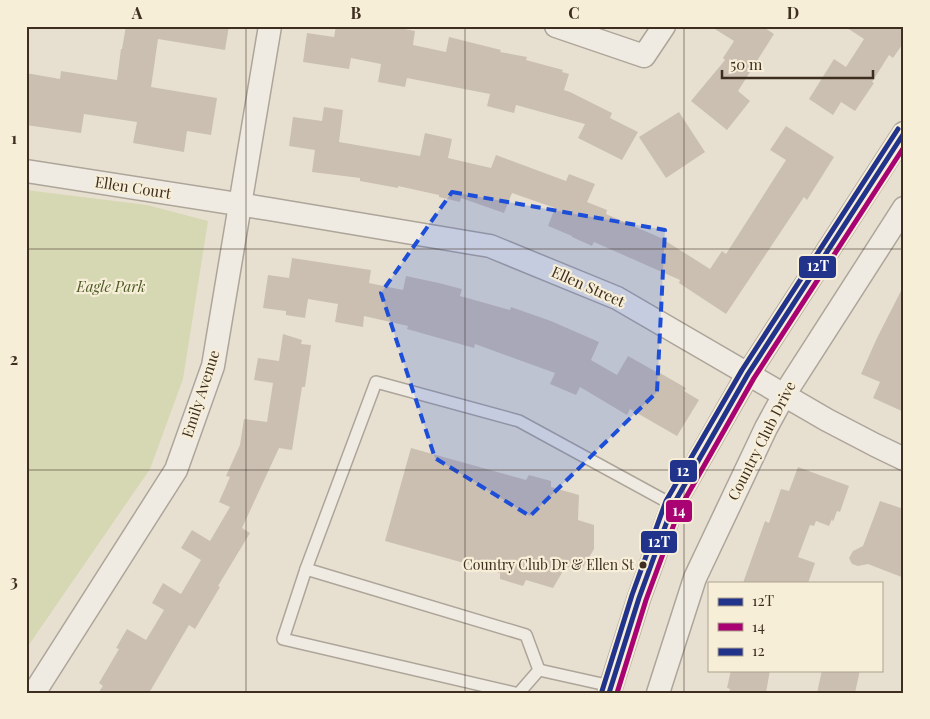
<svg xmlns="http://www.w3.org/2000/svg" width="930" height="719" font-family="'Playfair Display',serif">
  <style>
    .green { fill: #d6d7b3 }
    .building { fill: #cbbfb2 }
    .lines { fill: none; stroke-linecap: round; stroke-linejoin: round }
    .lane-casing { stroke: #ada599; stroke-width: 14 }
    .street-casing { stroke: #ada599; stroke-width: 25 }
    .lane { stroke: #efebe3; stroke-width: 11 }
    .street { stroke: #efebe3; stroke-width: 22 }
    .bus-1-casing { stroke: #f7eed8; stroke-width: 9 }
    .bus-2-casing { stroke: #f7eed8; stroke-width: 9 }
    .bus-3-casing { stroke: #f7eed8; stroke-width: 9 }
    .bus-1 { stroke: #21338b; stroke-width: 5 }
    .bus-2 { stroke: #a90272; stroke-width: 5 }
    .bus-3 { stroke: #21338b; stroke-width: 5 }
    .marked { fill: #1d4ed8; fill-opacity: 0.2; stroke: #1d4ed8; stroke-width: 4; stroke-dasharray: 10 6; stroke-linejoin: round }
    .grid { fill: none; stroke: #3d2e20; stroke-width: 1; stroke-opacity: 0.55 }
    .bus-dot { fill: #3d2e20; stroke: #f7eed8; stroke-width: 2 }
    .labels { text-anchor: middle; stroke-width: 4.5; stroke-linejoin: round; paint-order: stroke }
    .bus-label { font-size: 14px; fill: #3d2e20; stroke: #f7eed8; text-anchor: end }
    .street-label { font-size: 15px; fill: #3d2e20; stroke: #f7eed8 }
    .park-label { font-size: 15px; font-style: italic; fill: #4d5a26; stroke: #f7eed8 }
    .line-badge { stroke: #f7eed8; stroke-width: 2 }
    .badge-label { font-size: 14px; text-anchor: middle; font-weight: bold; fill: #fff }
    .neatline { fill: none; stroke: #3d2e20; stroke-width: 2 }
    .grid-label { font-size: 16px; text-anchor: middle; font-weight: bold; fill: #3d2e20 }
  </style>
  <rect width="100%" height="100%" fill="#e7e0d1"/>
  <polygon class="green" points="26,190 147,205 208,221 183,379 150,469 26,649"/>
  <g class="building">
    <polygon points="126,26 229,26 225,50 158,39 151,87 217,98 211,135 187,131 184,152 133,143 137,122 84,114 81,133 26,125 26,73 60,79 61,71 117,80 121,49 122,49"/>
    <polygon points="336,26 389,26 415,31 413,45 446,52 449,37 501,50 500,52 527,57 526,60 563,70 562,72 569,74 564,90 570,92 612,113 610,118 638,132 622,160 578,138 585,124 516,105 514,113 487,106 490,94 407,78 405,87 378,82 381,64 351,58 349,69 303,62 307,33 334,37"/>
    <polygon points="710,26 762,26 774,34 738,91 750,101 727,130 691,101 725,60 723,58 734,41"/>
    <polygon points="844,26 904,26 904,42 893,58 889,55 872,82 874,83 855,111 841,102 833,115 809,99 834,59 846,67 864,39"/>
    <polygon points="324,107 343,110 339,142 420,156 425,133 452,139 448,158 491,168 496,155 566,181 569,174 595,184 587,202 607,210 606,214 661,238 710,269 722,251 726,254 786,160 770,150 786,126 834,157 807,200 804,197 726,314 679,283 680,280 594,242 592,246 572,237 572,236 548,226 555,208 512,193 504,213 461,198 460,202 439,197 439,195 398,186 398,188 360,181 360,178 312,172 315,150 289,146 293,117 322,121"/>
    <polygon points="679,112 705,152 666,178 639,137"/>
    <polygon points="292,258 371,270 369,283 403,290 406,276 439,283 462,289 460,296 510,310 511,307 551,321 599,342 591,360 617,375 628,356 660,374 660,373 686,388 684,391 699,400 677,436 630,409 627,415 580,387 576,395 550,384 555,373 475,344 474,348 407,329 408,326 364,316 363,327 335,322 338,304 308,299 305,318 286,315 286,311 263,308 268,275 289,278"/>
    <polygon points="904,285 904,412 873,398 880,382 861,374 877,338"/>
    <polygon points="283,334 302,340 301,344 311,345 305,387 302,387 292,450 279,448 242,528 250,533 218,586 220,587 195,629 189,625 149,693 98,693 103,686 99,683 119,649 116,648 127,629 146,640 164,610 152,603 163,583 181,594 201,560 181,548 192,530 210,541 230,507 219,502 230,477 226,476 240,445 244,419 267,422 273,383 254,380 258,358 279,361"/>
    <polygon points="411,448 526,480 529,475 551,481 551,487 579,495 578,520 594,525 594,549 581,571 566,566 553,588 526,580 523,586 500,579 500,573 385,541"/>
    <polygon points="798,467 849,486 840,512 837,511 833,522 832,519 829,526 816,521 814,526 810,525 798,557 815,563 808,583 743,583 765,521 769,523 781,489 789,491"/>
    <polygon points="880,501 904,509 904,578 868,564 858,566 852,564 849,558 853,551 863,546"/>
    <polygon points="731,670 770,670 766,693 729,693 730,689 727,688"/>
    <polygon points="822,670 860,670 855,693 817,693"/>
  </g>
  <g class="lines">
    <g class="lane-casing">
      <g id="lane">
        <polyline points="306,569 526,635 539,670"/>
        <polyline points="515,693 283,639 306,569 376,382 519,421 673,505"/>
        <polyline points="519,693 539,670 611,686"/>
      </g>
    </g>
    <g class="street-casing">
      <g id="street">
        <polyline points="556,26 644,56 664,26"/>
        <polyline points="26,171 269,209 490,246 617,298 827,420 875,445 904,459"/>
        <polyline points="34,693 176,470 213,366 270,26"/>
        <polyline points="609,693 639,598 673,505 748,374 904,133"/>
        <polyline points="658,693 695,578 766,428 784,395 904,208"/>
      </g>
    </g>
    <use href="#lane" class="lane"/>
    <use href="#street" class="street"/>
    <g class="bus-1-casing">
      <polyline id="bus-1" points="609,693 639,598 673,505 748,374 904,133"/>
    </g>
    <g class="bus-2-casing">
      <polyline id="bus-2" points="617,693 646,600 680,508 754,378 904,147"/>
    </g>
    <g class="bus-3-casing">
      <polyline id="bus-3" points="602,691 632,595 666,501 742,370 898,129"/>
    </g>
    <use href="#bus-1" class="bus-1"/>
    <use href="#bus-2" class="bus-2"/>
    <use href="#bus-3" class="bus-3"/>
  </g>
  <path class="marked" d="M452,192L665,230L657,392L530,516L435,458L381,293Z"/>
  <path class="grid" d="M246,26V693M465,26V693M684,26V693M26,249H904M26,470H904"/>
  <circle class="bus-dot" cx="643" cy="565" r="4.5"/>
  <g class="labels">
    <g class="bus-label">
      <text x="634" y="570">Country Club Dr &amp; Ellen St</text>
    </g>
    <g class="street-label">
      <text transform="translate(133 188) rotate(9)" y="5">Ellen Court</text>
      <text transform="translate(588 287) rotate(24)" y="5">Ellen Street</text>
      <text transform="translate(201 394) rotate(-72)" y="5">Emily Avenue</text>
      <text transform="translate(762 441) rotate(-63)" y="5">Country Club Drive</text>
    </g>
    <g class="park-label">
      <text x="111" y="292">Eagle Park</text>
    </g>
  </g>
  <g class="line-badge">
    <rect x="798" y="255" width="39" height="24" rx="5" fill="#21338b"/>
    <rect x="669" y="459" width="29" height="24" rx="5" fill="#21338b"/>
    <rect x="665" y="499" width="28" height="24" rx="5" fill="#a90272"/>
    <rect x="640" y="530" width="38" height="24" rx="5" fill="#21338b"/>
  </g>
  <g class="badge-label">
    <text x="818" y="271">12T</text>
    <text x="683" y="476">12</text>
    <text x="679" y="516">14</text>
    <text x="659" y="547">12T</text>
  </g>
  <rect width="930" height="719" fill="none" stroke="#f7eed8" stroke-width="55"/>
  <rect x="708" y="582" width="175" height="90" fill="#f7eed8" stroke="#ada18e"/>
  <rect x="718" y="598" width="25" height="8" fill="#21338b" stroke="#ada18e"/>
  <text x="752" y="606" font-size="15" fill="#3d2e20">12T</text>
  <rect x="718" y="623" width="25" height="8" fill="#a90272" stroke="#ada18e"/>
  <text x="752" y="632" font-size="15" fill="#3d2e20">14</text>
  <rect x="718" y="648" width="25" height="8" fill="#21338b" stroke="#ada18e"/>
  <text x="752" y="656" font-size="15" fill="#3d2e20">12</text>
  <path d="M722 70v8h151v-8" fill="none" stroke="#3d2e20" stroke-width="2.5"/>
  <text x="730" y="70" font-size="15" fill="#3d2e20" stroke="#f7eed8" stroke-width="4" paint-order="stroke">50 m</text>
  <rect x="28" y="28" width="874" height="664" class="neatline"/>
  <g class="grid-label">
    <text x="137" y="19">A</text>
    <text x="356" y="19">B</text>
    <text x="574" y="19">C</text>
    <text x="793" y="19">D</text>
    <text x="14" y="144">1</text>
    <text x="14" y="365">2</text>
    <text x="14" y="587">3</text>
  </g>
</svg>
